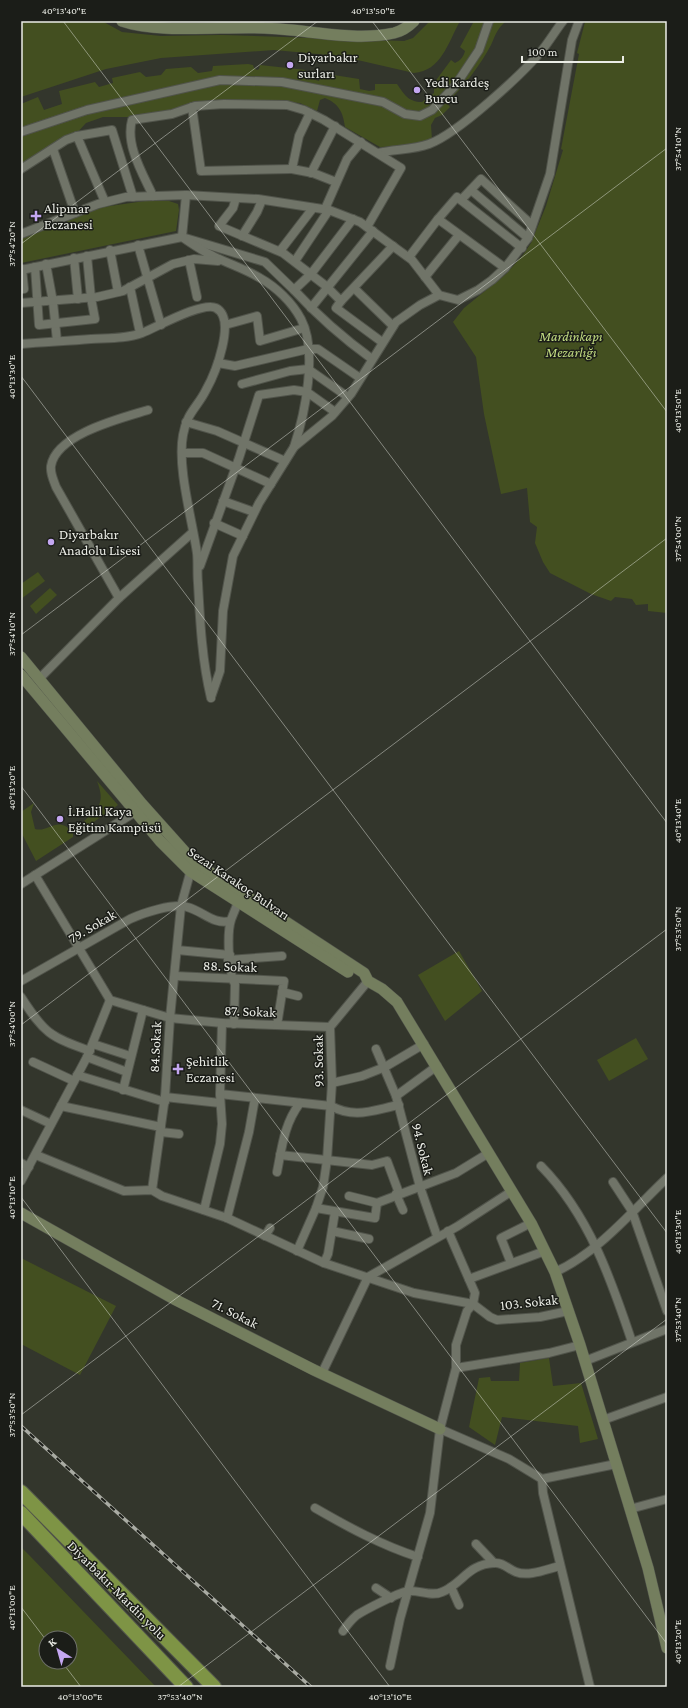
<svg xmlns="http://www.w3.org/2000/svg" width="688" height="1708" font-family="'Crimson Pro',serif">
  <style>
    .green { fill: #434f20; fill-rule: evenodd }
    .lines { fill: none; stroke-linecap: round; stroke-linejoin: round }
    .street-casing { stroke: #51544b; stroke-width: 10 }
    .secondary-casing { stroke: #51544b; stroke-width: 12 }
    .highway-casing { stroke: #51544b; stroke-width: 16 }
    .street { stroke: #707468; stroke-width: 8 }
    .secondary { stroke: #747e5e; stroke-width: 11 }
    .highway { stroke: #7e9445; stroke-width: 14 }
    .rail-casing { stroke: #a9aba3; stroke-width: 3.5 }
    .rail { stroke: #1b1d18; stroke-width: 2; stroke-dasharray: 6; stroke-linecap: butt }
    .ticks { fill: none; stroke: #ebede6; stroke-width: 1; stroke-opacity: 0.45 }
    .poi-dot { fill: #c4a7f1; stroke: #1b1d18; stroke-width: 1.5 }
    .labels { text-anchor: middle; stroke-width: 3; stroke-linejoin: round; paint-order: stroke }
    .poi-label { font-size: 14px; fill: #ebede6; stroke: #1b1d18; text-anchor: start }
    .park-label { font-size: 14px; font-style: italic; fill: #c1db81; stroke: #1b1d18 }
    .street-label { font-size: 14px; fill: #ebede6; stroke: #1b1d18 }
    .neatline { fill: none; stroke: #ebede6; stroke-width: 1.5 }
    .ticks-label { font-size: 10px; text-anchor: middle; fill: #ebede6 }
  </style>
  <rect width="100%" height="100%" fill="#33362c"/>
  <g class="green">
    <path d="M21,21H102L122,32L161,36L222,35L404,41L413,38L430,21H460C448,43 441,71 414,73L340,56L274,50L161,58L106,69L21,97Z"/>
    <path d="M474,21L505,22C497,29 495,36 491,45C480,66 464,86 447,103L450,107L442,115L435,118L431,125L432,140L403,146L380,147L345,127C343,112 339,104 325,98L320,100L317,111L300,103L265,100L223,102L167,113L128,117H103L86,123L75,135L21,165V104L38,97L44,110L62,104L59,91L95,82L99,87L113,83L112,78L140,72L146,77L161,75L166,69L191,67L198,73L212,71L213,66L248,64L253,65L254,68L257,70L259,69L260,65L306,70V77L319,81L321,73L359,79L360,89L369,91L375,90V84H397C404,94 408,102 422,102L434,93V83L451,60L455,63C460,61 464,56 465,51L460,47Z"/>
    <polygon points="667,21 667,613 648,611 648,604 636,605 632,599 615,597 611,601 591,594 550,573 543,562 535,543 537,527 530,522 527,488 501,494 484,414 476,357 453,322 464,308 506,274 523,255 531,243 546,206 563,150 561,149 579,54 577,53 585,22"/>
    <polygon points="145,201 169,201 178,204 179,210 176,231 21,263 21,239 103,207"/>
    <polygon points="38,572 45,581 21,599 21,584"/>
    <polygon points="50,588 57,595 36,614 30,606"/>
    <path d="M97,781L118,805L88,826L84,821C100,807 105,802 97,781Z"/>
    <path d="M34,803L31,812L35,829C49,833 58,814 73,833V837L36,861L21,832V812Z"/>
    <polygon points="459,951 482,991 445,1021 418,975"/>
    <polygon points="636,1038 648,1059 609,1081 597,1060"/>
    <polygon points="21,1258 116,1306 80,1375 21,1344"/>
    <polygon points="549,1358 553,1386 581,1383 598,1439 580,1443 578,1426 502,1417 495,1445 469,1427 479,1378 490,1377 491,1381 519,1381 520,1363"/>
    <path d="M21,1547L30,1556L156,1687H21ZM46,1638H70V1662H46Z"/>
  </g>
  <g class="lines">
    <g class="street-casing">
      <g id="street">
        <polyline points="192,107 201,171 292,169"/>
        <polyline points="310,113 299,136 292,169 313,173 336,182"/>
        <polyline points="21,132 87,110 220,80 282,82 383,102 405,114 420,116 432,110 455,86 479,50 489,21"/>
        <polyline points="77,136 112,130 133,197"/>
        <polyline points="53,149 75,213"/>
        <path d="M378,153C395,149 413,150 429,144C457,134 524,73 543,49C550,40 556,30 563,21"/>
        <polyline points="21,169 66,140 77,136 105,202"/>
        <polyline points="311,173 335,126"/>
        <polyline points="471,190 528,238"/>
        <polyline points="186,195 182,237 265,262 294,290"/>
        <path d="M153,196C143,174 125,145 132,120L172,114L195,106L224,104L287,105L304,110L324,120L401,168L367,227"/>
        <polyline points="236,198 233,208 219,226 283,253 326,286 341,301 393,246"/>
        <polyline points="461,200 481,179 532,225"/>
        <polyline points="325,209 347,159 361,142"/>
        <path d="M353,219L311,274L294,290C318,316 343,338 372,359"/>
        <polyline points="438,219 457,197 522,248"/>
        <polyline points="21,234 98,204 126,197 186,195 258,199 329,210 360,222 412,260 439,295 458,300 478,290 492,280 505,268 528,238 550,174 572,40 579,21"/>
        <polyline points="242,236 257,212 262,200"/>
        <polyline points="138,245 161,325"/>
        <polyline points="110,250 118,292"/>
        <polyline points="280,251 313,208"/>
        <polyline points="409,257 438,219 505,268"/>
        <polyline points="74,258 78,299"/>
        <polyline points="189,260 197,297"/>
        <polyline points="295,261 329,210"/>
        <polyline points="46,264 53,302 57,341"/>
        <polyline points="35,267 39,325 95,319 91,298 87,256"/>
        <path d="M21,270L182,237C192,244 202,251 213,256C229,264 245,269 260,278C276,287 292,302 301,319C318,351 305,414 294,447"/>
        <polyline points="425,277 459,235"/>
        <polyline points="130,287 140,333"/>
        <polyline points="354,288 393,326"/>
        <polyline points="21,289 24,289 22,269"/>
        <polyline points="341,301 336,308 382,342"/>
        <polyline points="21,303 97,297 123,291 173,264 194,259 218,261"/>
        <polyline points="311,308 373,231"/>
        <polyline points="225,325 257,316 260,341 304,328"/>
        <path d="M21,344C44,342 68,341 91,339C108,338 126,339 142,333C157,327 203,301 216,308C237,319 215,374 206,390C197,408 187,412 183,435C177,467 192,519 197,553C198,562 197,573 198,583C200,621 202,661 211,698"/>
        <polyline points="218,363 235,366 308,349 318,349 360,378"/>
        <polyline points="242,384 290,371 308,369 348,397"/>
        <polyline points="186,422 217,431 285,461"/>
        <polyline points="182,453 203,453 271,484"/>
        <polyline points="223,501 254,512"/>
        <polyline points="214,523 243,536"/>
        <polyline points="200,566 239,458 259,395 294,390 307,392 335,412"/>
        <path d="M119,598L56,487C54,481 50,474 51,466C56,434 122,418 148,410"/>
        <polyline points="39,679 119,598 193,532"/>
        <polyline points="211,697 220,671 223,611 233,556 259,503 294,447 332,416 351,394 396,322 420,305 439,295"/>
        <polyline points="35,875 110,1000 170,1018 222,1023 330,1027"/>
        <polyline points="21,884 135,812"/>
        <polyline points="177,950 230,955"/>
        <polyline points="228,960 282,956"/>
        <polyline points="175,976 284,981 277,1025"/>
        <path d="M21,981L130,919C143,913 173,903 187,907C203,911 213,925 230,921"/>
        <polyline points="282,992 298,996"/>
        <path d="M21,997C44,1033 50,1037 90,1051"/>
        <path d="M234,1024L235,984C228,973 227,932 231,920C233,914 236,908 238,902"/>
        <polyline points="93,1044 130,1056"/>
        <polyline points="376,1049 396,1096 420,1187 437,1236"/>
        <polyline points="87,1057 127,1072"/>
        <polyline points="33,1062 74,1081"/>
        <polyline points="77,1075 165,1102"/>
        <polyline points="332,1083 362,1076 385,1067 424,1044"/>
        <polyline points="123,1090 143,1010"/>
        <path d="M220,1094L331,1106C355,1119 373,1110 399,1105"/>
        <polyline points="396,1096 437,1066"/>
        <polyline points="165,1097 220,1103"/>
        <polyline points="61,1106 161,1127"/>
        <polyline points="21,1110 51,1124"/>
        <polyline points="161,1132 179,1134"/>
        <polyline points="36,1155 124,1191 152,1190 162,1196 227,1218 324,1263 414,1293 473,1304 490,1317 497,1320 540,1317 568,1311"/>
        <polyline points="280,1155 372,1165 387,1161 399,1193"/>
        <polyline points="21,1163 29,1167"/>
        <path d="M541,1166C589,1215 611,1279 632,1342"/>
        <path d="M277,1172C282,1147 284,1124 300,1103"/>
        <polyline points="21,1181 87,1057 110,1000"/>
        <polyline points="613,1182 632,1211 667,1311"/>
        <polyline points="152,1190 165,1097 170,1018 181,906 192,866"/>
        <polyline points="396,1194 403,1210"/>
        <polyline points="349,1196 377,1203 456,1173 487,1154"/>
        <polyline points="316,1208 375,1218 377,1203"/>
        <polyline points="204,1210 220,1144 222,1124 220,1094 222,1023"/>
        <polyline points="227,1218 249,1132 255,1098"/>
        <polyline points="332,1231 369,1239"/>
        <polyline points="265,1236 270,1228"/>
        <polyline points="297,1251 316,1208 323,1187 327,1160 332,1083 330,1027 368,981"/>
        <polyline points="324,1263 328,1254 335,1212"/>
        <polyline points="511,1263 501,1238 531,1223"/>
        <path d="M555,1272C598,1253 633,1210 667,1178"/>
        <polyline points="469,1279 545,1251"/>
        <polyline points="585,1361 667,1329"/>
        <polyline points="456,1368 549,1353 580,1345"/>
        <polyline points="322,1373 368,1277 458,1226 512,1191"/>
        <polyline points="603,1420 667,1397"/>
        <polyline points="440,1429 509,1459 542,1479 616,1464"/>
        <polyline points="542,1479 543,1493 590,1687"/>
        <path d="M315,1508C348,1527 381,1545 418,1557"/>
        <polyline points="630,1509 667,1499"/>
        <polyline points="476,1544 494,1563"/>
        <polyline points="451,1587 459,1605"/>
        <polyline points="376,1588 391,1598"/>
        <path d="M343,1631C347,1625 351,1620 357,1615C365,1610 401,1591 409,1591C420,1590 431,1597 442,1592C462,1584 468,1564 494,1563C503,1562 508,1569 516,1572C529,1577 547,1569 560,1566"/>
        <polyline points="390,1666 400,1619 430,1513 440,1429 456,1368 456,1345 467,1311 473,1304 475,1293 448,1231"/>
      </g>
    </g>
    <g class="secondary-casing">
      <g id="secondary">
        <path d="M122,21C159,34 224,26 264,28C305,29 354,42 394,33C402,31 408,27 414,21"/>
        <polyline points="21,657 142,804 193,861 364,973 368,981 382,989 397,1002 531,1223 555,1272 580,1345 628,1502 648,1568 667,1648"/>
        <polyline points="21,675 160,841 190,871 348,972"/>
        <polyline points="21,1213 174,1299 314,1370 440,1429"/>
      </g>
    </g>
    <g class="highway-casing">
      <g id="highway">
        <polyline points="21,1492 214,1687"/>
        <polyline points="21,1513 186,1687"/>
      </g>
    </g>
    <use href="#street" class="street"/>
    <use href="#secondary" class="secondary"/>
    <use href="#highway" class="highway"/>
    <g class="rail-casing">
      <polyline id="rail" points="21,1426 311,1687"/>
    </g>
    <use href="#rail" class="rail"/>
  </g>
  <path class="ticks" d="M63,21L667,823M372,21L667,412M21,244L318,21M21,376L667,1233M21,635L667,148M21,786L667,1644M21,1025L667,538M21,1197L390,1687M21,1415L667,929M21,1607L46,1640M62,1662L81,1687M178,1687L667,1319"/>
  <g class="poi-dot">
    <circle cx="290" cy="65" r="4"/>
    <circle cx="417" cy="90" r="4"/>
    <path d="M34 210h4v4h4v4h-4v4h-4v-4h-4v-4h4z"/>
    <circle cx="51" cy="542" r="4"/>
    <circle cx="60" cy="819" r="4"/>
    <path d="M176 1063h4v4h4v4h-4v4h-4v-4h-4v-4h4z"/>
  </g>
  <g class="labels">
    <g class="poi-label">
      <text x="298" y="62">Diyarbakır<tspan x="298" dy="16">surları</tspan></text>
      <text x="425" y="87">Yedi Kardeş<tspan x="425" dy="16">Burcu</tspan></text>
      <text x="44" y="213">Alipınar<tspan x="44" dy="16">Eczanesi</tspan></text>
      <text x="59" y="539">Diyarbakır<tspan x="59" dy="16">Anadolu Lisesi</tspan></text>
      <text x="68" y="816">İ.Halil Kaya<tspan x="68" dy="16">Eğitim Kampüsü</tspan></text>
      <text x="186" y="1066">Şehitlik<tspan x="186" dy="16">Eczanesi</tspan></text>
    </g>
    <g class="park-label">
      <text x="571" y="341">Mardinkapı<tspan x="571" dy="16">Mezarlığı</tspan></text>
    </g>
    <g class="street-label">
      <text transform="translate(239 883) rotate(34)" y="5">Sezai Karakoç Bulvarı</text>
      <text transform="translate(92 926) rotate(-30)" y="5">79. Sokak</text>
      <text transform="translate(230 966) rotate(2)" y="5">88. Sokak</text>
      <text transform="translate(250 1011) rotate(2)" y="5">87. Sokak</text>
      <text transform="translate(155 1047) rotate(-87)" y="5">84.Sokak</text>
      <text transform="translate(318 1061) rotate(-91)" y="5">93. Sokak</text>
      <text transform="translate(423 1149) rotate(76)" y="5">94. Sokak</text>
      <text transform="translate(529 1302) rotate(-6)" y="5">103. Sokak</text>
      <text transform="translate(235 1313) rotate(27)" y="5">71. Sokak</text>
      <text transform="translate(117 1590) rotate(45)" y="5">Diyarbakır-Mardin yolu</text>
    </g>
  </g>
  <rect width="688" height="1708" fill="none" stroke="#1b1d18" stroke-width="44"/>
  <g transform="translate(58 1650) rotate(323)"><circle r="19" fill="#1b1d18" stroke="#6e706a"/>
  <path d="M0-3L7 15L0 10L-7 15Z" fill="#c4a7f1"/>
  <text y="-6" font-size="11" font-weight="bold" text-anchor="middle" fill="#ebede6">K</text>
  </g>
  <path d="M522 56v6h101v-6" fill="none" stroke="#ebede6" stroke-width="2"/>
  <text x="528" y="56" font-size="12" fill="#ebede6" stroke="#1b1d18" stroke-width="3" paint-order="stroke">100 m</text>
  <rect x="22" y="22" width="644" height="1664" class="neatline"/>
  <g class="ticks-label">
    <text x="64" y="14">40°13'40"E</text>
    <text x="373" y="14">40°13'50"E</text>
    <text transform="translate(677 149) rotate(-90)" y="4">37°54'10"N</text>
    <text transform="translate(11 244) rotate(-90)" y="4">37°54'20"N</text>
    <text transform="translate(11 377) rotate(-90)" y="4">40°13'30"E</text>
    <text transform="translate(677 411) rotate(-90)" y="4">40°13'50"E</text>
    <text transform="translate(677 539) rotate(-90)" y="4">37°54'00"N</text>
    <text transform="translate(11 634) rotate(-90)" y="4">37°54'10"N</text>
    <text transform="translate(11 788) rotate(-90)" y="4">40°13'20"E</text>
    <text transform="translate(677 821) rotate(-90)" y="4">40°13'40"E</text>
    <text transform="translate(677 929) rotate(-90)" y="4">37°53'50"N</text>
    <text transform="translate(11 1024) rotate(-90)" y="4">37°54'00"N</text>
    <text transform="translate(11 1198) rotate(-90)" y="4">40°13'10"E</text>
    <text transform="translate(677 1232) rotate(-90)" y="4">40°13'30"E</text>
    <text transform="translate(677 1320) rotate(-90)" y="4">37°53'40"N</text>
    <text transform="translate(11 1415) rotate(-90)" y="4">37°53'50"N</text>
    <text transform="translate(11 1608) rotate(-90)" y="4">40°13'00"E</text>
    <text transform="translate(677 1642) rotate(-90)" y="4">40°13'20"E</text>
    <text x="80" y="1700">40°13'00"E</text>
    <text x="180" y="1700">37°53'40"N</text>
    <text x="390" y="1700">40°13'10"E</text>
  </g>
</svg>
